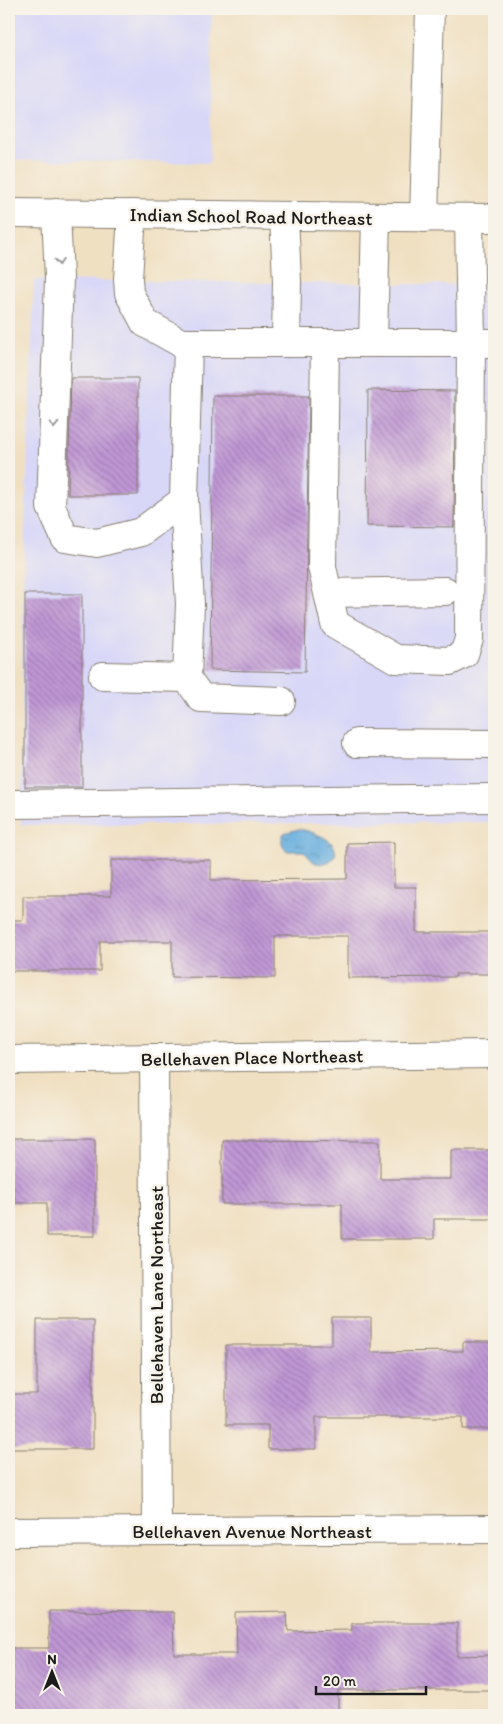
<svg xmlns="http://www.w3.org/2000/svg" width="503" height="1724" font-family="Itim,sans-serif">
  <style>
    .built { fill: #d8d7f8 }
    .water { fill: url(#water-ripples); stroke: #42657d }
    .building { fill: url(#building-back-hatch) }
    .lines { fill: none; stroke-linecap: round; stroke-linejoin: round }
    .minor-casing { stroke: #867e6f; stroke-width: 30 }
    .minor { stroke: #fff; stroke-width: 28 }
    .oneway { stroke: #999 }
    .labels { text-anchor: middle; stroke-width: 5; stroke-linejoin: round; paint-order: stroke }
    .street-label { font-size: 19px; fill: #1c1c1c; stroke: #f7f3e8 }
  </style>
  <defs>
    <pattern id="water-ripples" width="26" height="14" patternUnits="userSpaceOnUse" patternTransform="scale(1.25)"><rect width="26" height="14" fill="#67aede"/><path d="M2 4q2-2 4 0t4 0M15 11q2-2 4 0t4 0" fill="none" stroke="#548db3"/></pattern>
    <pattern id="building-back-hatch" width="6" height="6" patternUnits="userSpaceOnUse" patternTransform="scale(1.25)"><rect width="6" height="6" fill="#c097d5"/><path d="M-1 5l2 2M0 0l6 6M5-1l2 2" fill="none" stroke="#9b7aac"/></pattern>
  </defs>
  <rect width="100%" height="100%" fill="#f7f3e8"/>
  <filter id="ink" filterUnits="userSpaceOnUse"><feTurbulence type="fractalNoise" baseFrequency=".02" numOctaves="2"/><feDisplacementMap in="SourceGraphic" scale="10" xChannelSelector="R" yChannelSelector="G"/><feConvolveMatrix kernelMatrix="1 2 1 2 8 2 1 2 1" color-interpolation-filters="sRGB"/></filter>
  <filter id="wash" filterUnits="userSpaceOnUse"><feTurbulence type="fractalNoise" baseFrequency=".0096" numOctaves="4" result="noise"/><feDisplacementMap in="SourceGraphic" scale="20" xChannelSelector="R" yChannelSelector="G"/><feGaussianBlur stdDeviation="1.12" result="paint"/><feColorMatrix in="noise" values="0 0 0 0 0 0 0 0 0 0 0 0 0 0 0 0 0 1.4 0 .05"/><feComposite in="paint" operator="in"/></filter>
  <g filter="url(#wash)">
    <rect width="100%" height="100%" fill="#f0e0c2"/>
    <g class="built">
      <polygon points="9,9 212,9 210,163 9,160"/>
      <polygon points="34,280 494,285 494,822 21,825 23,586"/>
    </g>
    <path class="water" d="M299,829C310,831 339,839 335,855C333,862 320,866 314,862C310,859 307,854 303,851H286C282,845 280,840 284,833Z"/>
    <g id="blocks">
      <g class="building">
        <polygon points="71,378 138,378 138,495 68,495"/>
        <polygon points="368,390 455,391 454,527 367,526"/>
        <polygon points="213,396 309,396 305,672 210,670"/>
        <rect x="25" y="594" width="57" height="193"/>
        <polygon points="394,842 394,887 416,887 416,932 494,932 494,974 455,974 456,977 348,978 348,936 275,936 275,978 172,977 172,941 100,941 100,971 9,971 9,920 23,920 23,896 111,896 111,860 211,860 211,880 347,879 347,843"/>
        <polygon points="9,1139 95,1139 95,1236 47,1236 47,1203 9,1203"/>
        <polygon points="222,1140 380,1141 380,1179 451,1179 451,1150 494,1150 494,1219 434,1219 434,1239 342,1239 342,1204 222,1204"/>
        <polygon points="332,1318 371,1318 371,1352 463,1351 463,1342 494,1342 494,1429 463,1429 463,1417 316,1417 316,1449 268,1449 268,1425 226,1425 226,1345 332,1345"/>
        <polygon points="37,1320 93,1320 93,1449 9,1449 9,1394 37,1394"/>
        <polygon points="49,1611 173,1612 174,1654 237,1654 236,1613 287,1612 288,1631 352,1630 352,1623 457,1623 457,1656 494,1655 494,1690 338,1690 338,1715 9,1715 9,1648 49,1648"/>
      </g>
    </g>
  </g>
  <g filter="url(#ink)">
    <use href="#blocks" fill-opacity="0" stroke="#867e6f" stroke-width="1"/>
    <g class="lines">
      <g class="minor-casing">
        <g id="minor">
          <polyline points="9,213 494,218"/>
          <polyline points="56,213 59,278 51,507 65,538 97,543 141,532 184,500"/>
          <polyline points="132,214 128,279 129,293 145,323 181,343 494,343"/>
          <polyline points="284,216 287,281 286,343"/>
          <polyline points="424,218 430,9"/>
          <polyline points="188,343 184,500 190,604 187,678 201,698 281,701"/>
          <polyline points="325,343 322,567 335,624 396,659 450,661 464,654 469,639 471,343 469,218"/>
          <polyline points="373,343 376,217"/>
          <polyline points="328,593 445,591"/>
          <polyline points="103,676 187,678"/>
          <polyline points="357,743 494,744"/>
          <polyline points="15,804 494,798"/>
          <polyline points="154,1058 157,1531"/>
          <polyline points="9,1060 494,1054"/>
          <polyline points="9,1532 494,1529"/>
        </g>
      </g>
      <use href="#minor" class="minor"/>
    </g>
    <defs><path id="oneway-chevron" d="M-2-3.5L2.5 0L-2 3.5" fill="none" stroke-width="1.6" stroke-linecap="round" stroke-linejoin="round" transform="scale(1.25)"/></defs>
    <g class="oneway">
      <use href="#oneway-chevron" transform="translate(59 262) rotate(87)"/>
      <use href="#oneway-chevron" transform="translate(54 425) rotate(92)"/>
    </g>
  </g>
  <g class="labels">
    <g class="street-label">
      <text transform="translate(251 216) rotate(1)" y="7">Indian School Road Northeast</text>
      <text transform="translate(252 1057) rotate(-1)" y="7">Bellehaven Place Northeast</text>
      <text transform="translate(156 1295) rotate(-90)" y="7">Bellehaven Lane Northeast</text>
      <text x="252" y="1538">Bellehaven Avenue Northeast</text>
    </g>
  </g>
  <rect width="503" height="1724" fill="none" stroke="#f7f3e8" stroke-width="30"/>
  <g transform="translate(52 1672)" stroke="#f7f3e8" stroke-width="4" paint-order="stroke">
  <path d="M0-4L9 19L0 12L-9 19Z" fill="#1c1c1c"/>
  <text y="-8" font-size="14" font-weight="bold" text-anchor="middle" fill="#1c1c1c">N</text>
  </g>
  <path d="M316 1686v8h110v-8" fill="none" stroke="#1c1c1c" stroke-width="2.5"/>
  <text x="323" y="1686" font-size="15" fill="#1c1c1c" stroke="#f7f3e8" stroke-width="4" paint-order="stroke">20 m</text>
</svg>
